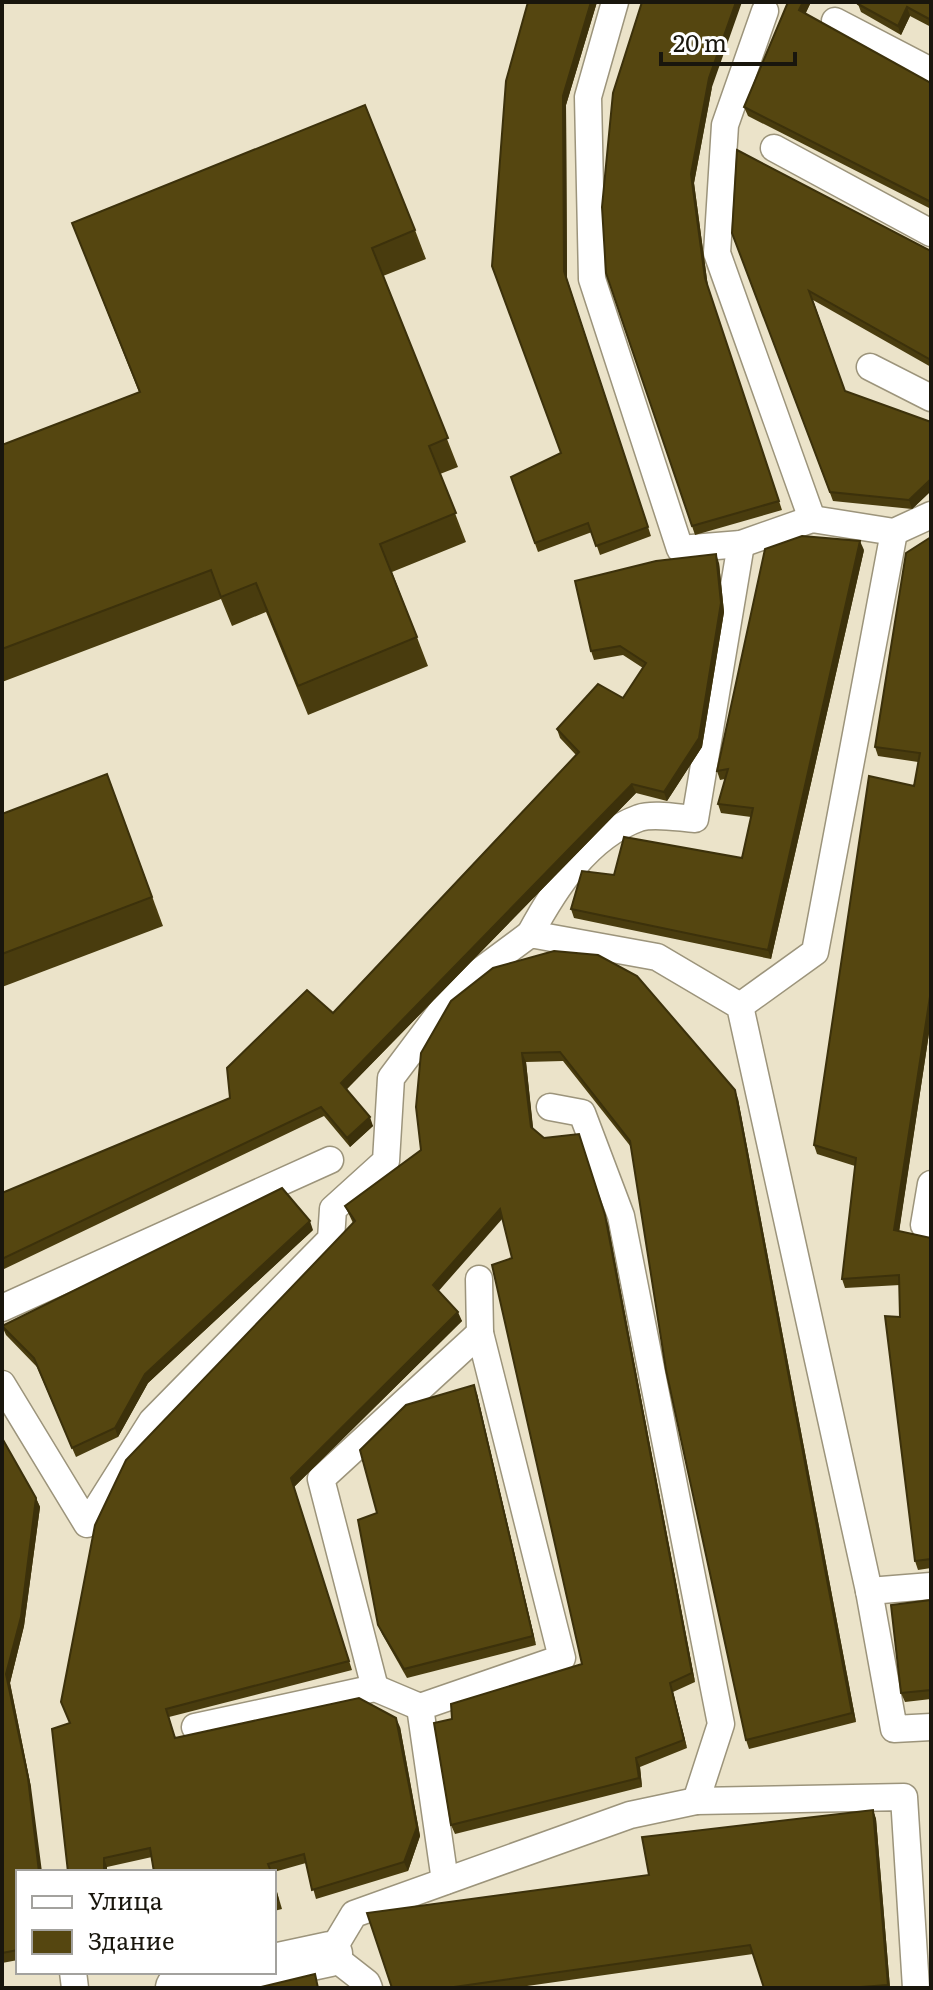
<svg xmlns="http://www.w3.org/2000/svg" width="933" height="1990" font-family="Literata,serif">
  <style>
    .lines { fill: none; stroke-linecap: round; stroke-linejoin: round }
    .service-casing { stroke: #9c947b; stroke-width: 29 }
    .minor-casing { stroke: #9c947b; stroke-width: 47 }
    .service { stroke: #fff; stroke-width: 26 }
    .minor { stroke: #fff; stroke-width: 44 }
    .wall { fill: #493c0e }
    .shaded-wall { fill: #3c310b }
    .building { fill: #554610; stroke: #3c310b; stroke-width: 2 }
  </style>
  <rect width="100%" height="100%" fill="#ebe3c9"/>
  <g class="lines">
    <g class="service-casing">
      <g id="service">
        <polyline points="615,2 588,97 592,279 680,549 741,544 812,519 894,532 931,515"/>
        <polyline points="765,11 725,125 717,253 812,519"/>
        <polyline points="835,21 931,71"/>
        <polyline points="774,148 931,233"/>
        <polyline points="870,367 931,398"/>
        <path d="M530,934C555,888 587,837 639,818C654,813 679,818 695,819L741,544"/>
        <polyline points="740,1006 815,952 894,532"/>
        <polyline points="550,1107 582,1113 621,1216 721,1724 696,1801 904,1797 916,1988"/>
        <polyline points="924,1225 931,1184"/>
        <polyline points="479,1279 480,1333"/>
        <polyline points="2,1308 330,1160"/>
        <polyline points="2,1384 87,1524 152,1421 331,1239 333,1209 386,1161 391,1078 460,986 530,934 657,957 740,1006 869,1591 894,1729 931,1727"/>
        <polyline points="869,1591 931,1586"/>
        <polyline points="375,1688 321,1479 480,1333 562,1658 420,1707 445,1881"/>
        <polyline points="195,1727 375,1688 420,1707"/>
        <polyline points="73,1972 75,1988"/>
        <polyline points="369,1988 367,1983 330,1954 354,1914 630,1815 696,1801"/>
      </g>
    </g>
    <g class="minor-casing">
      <g id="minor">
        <polyline points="274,1966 330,1954"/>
        <polyline points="178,1988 248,1972"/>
      </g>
    </g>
    <use href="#service" class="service"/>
    <use href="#minor" class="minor"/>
  </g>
  <g class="wall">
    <polygon points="528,2 597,2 566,105 567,279 651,536 600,555 592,532 538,552 511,477 561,453"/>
    <polygon points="783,2 811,2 805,14 931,83 931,209 748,116 744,107 787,4"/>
    <polygon points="931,2 931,27 910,16 901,35 861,12 858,4"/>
    <polygon points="712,87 694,183 708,287 782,510 695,535 606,273"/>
    <polygon points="72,223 415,230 426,259 383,276 458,467 440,474 466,542 392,572 428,666 308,715 266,612 232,626 221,599 2,682 2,445 139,392"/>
    <polygon points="732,233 931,251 931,367 813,300 845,391 931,422 931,491 912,509 833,501"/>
    <polygon points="931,537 931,1020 899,1231 931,1238 931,1568 918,1570 915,1561 900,1317 900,1285 845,1288 842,1279 855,1166 817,1154 814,1145 914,786 918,762 878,756 875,747"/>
    <polygon points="864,550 771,959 574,918 571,909 614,875 742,858 751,817 721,813 718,804 725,779 720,780 717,771"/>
    <polygon points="719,563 724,612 702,747 667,801 636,793 346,1090 373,1126 350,1147 324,1116 2,1270 2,1193 230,1098 333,1013 576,755 560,738 557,729 623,698 643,668 623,655 594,660 591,651"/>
    <polygon points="107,774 163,926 2,987 2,814"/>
    <polygon points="451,1001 738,1099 856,1722 749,1749 746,1740 631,1147 563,1061 526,1062 533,1129 608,1224 695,1682 673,1692 687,1748 640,1767 642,1787 455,1834 451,1825 452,1719 582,1664 512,1258 502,1218 438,1291 462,1321 294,1487 352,1670 169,1717 175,1738 400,1727 420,1836 408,1871 316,1899 306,1863 274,1872 154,1872 152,1857 107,1867 107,1872 69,1723 353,1223 345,1206 421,1150"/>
    <polygon points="313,1230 148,1383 118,1437 76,1457 37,1367 6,1335 2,1326"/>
    <polygon points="477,1394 536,1645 407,1678 382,1634 378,1625 377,1513"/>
    <polygon points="2,1438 36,1498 40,1507 24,1626 10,1683 31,1787 18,1872 18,1960 2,1963"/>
    <polygon points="931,1600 931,1699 905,1702 901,1693"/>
    <polygon points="873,1810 876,1819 890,1988 764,1988 753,1954 513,1988 392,1988 649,1875"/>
    <polygon points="274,1882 282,1909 274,1911"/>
  </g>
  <g class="shaded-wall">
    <polygon points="591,2 597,2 566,105 567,279 651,536 564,271 563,96"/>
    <polygon points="736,2 742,2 712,87 694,183 708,287 782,510 705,278 691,174 709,78"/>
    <polygon points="803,2 811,2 803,19 799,10"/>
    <polygon points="907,7 910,16 901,35 898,26"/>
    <polygon points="931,479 931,491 912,509 909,500"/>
    <polygon points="860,541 864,550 771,959 768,950"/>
    <polygon points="716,554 719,563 724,612 702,747 667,801 664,792"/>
    <polygon points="632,784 636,793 344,1092 341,1083"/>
    <polygon points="931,990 931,1020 898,1239 894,1230"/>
    <polygon points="522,1053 526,1062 534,1136 531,1127"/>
    <polygon points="735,1090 738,1099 856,1722 852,1713"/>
    <polygon points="370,1117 373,1126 350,1147 347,1138"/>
    <polygon points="579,1134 608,1224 695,1682 692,1673"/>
    <polygon points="500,1209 503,1218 436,1294 433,1285"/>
    <polygon points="310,1221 313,1230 148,1383 118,1437 115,1428 145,1374"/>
    <polygon points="458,1312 462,1321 294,1487 352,1670 291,1478"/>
    <polygon points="474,1385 477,1394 536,1645 533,1636"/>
    <polygon points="36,1498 40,1507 24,1626 10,1683 31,1787 42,1872 39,1872 6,1674"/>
    <polygon points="670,1683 673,1692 687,1748 684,1740"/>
    <polygon points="396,1718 400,1727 420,1836 408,1871 404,1862"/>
    <polygon points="636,1758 640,1767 642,1787 639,1778"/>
    <polygon points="873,1810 876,1819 890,1988 889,1988 888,1985"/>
    <polygon points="104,1858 107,1867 107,1872 104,1872"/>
  </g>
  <g class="building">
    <polygon points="528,2 591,2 563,96 564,271 648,527 596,546 588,523 535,543 511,477 561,453 492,266 506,81"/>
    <polygon points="642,2 736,2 709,78 691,174 705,278 779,501 692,526 606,273 602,207 613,93"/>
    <polygon points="788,2 803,2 799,10 931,83 931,202 744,107"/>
    <polygon points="859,2 931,2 931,20 907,7 898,26 858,4"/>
    <polygon points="365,105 415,230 372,248 448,438 429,446 456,513 380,544 417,637 298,686 256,583 221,597 211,570 2,649 2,445 140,392 72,223"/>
    <polygon points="737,150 931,251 931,360 809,291 845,391 931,422 931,479 909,500 830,492 732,233"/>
    <polygon points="802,536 860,541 768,950 571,909 582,871 614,875 624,837 742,858 753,808 718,804 728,769 717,771 765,549"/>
    <polygon points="931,537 931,990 894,1230 931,1238 931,1559 915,1561 885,1316 900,1317 899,1275 842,1279 856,1158 814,1145 869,776 914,786 920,753 875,747 906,553"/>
    <polygon points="716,554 721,603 699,738 664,792 632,784 341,1083 370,1117 347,1138 321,1107 2,1259 2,1193 230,1098 227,1068 307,990 333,1013 579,752 557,729 598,684 623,698 646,663 620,646 591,651 575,581 656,561"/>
    <polygon points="107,774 152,897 2,954 2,814"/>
    <polygon points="554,951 598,955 637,976 735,1090 852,1713 746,1740 666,1370 630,1141 560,1052 522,1053 531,1127 544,1138 579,1134 605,1215 692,1673 670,1683 684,1740 636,1758 639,1778 451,1825 434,1723 452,1719 451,1704 582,1664 492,1265 512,1258 500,1209 433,1285 458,1312 291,1478 349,1661 166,1709 175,1738 359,1698 396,1718 417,1827 404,1862 312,1890 304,1854 268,1864 271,1872 154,1872 150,1848 104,1858 104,1872 68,1872 52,1729 70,1723 61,1702 95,1525 126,1460 355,1221 345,1206 421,1150 416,1107 421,1053 451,1001 493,968"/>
    <polygon points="282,1188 310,1221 145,1374 115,1428 72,1448 34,1358 2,1326"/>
    <polygon points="474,1385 533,1636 404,1669 378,1625 358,1520 377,1513 360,1450 406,1405"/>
    <polygon points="2,1438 36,1498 21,1617 6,1674 28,1778 39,1872 18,1872 18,1950 2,1953"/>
    <polygon points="931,1600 931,1690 901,1693 891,1605"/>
    <polygon points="873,1810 888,1985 847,1988 764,1988 750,1945 447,1988 392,1988 367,1913 649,1875 642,1837"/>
    <polygon points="274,1884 278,1900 274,1902"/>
    <polygon points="315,1974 318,1988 257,1988"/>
  </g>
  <rect width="933" height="1990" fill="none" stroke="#19160d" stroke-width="8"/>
  <rect x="16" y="1870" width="260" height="104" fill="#ffffff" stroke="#a3a29e" stroke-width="2"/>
  <rect x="32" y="1896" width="40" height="12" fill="#ffffff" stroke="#a3a29e" stroke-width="2"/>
  <text x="88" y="1910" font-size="24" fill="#19160d">Улица</text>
  <rect x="32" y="1930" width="40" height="24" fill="#554610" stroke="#a3a29e" stroke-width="2"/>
  <text x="88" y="1950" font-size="24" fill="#19160d">Здание</text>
  <path d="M661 52v12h134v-12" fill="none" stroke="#19160d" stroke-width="4"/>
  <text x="673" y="52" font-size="24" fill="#19160d" stroke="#ffffff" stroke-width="6" paint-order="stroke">20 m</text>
</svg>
